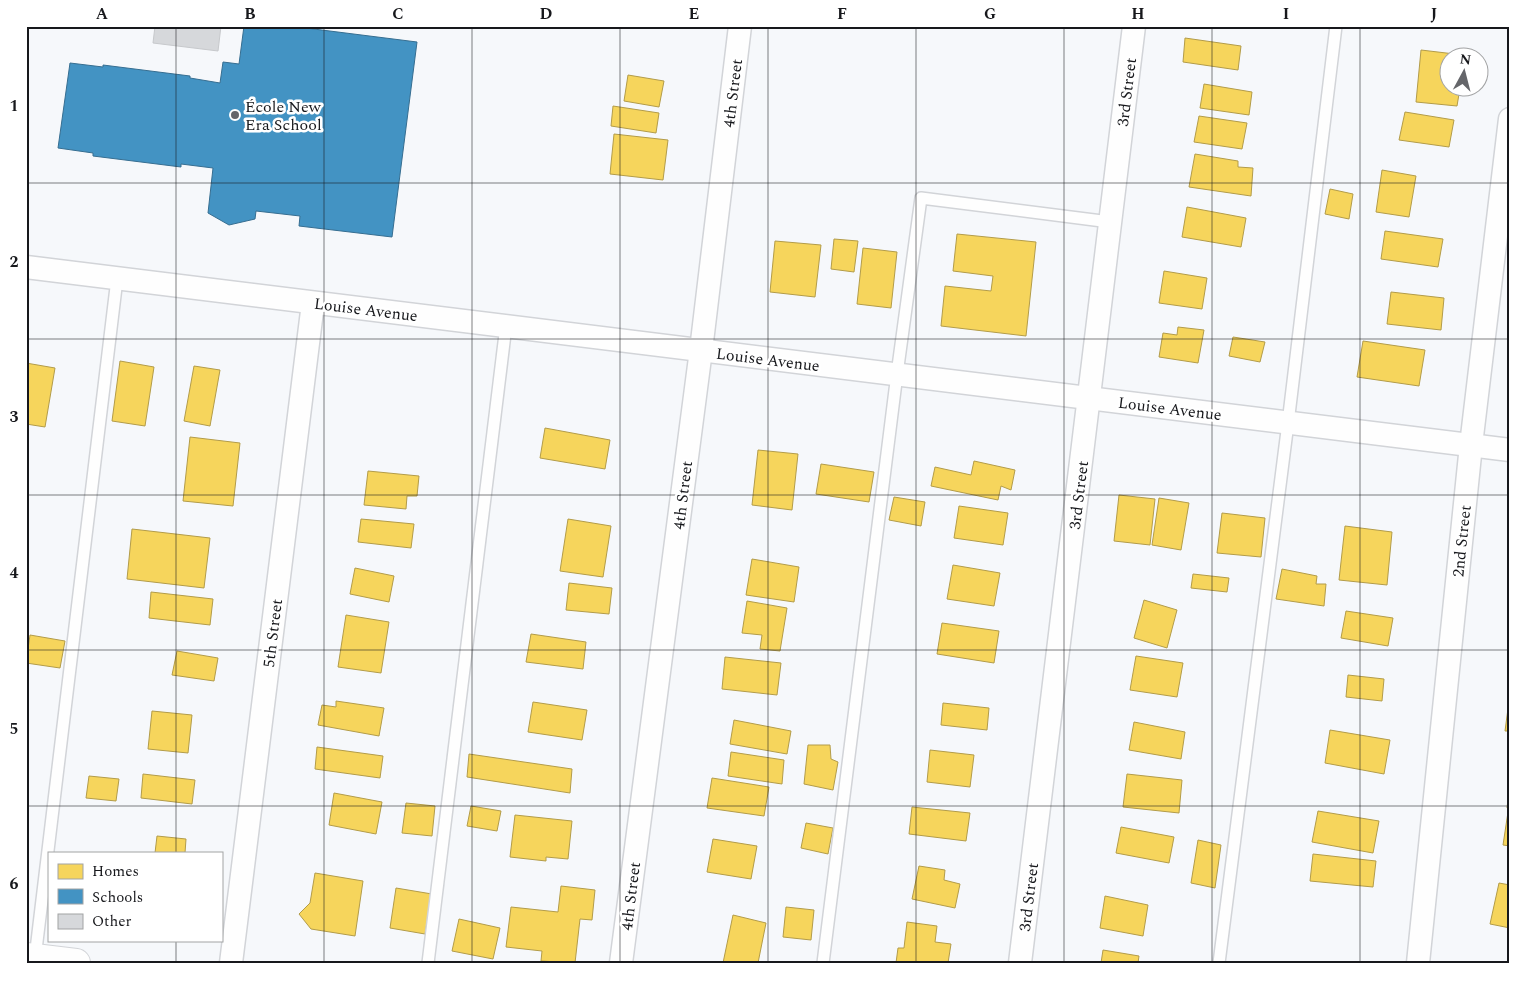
<svg xmlns="http://www.w3.org/2000/svg" width="1536" height="989" font-family="Spectral,serif">
  <style>
    .homes { fill: #f6d55c; stroke: #b39c49 }
    .schools { fill: #4393c3; stroke: #366e91 }
    .building { fill: #d6d8db; stroke: #c7c9cc }
    .lines { fill: none; stroke-linecap: round; stroke-linejoin: round }
    .lane-casing { stroke: #d2d4d8; stroke-width: 14 }
    .street-casing { stroke: #d2d4d8; stroke-width: 25 }
    .primary-casing { stroke: #d2d4d8; stroke-width: 30 }
    .lane { stroke: #fefefe; stroke-width: 11 }
    .street { stroke: #fefefe; stroke-width: 22 }
    .primary { stroke: #fefefe; stroke-width: 28 }
    .grid { fill: none; stroke: #17181c; stroke-width: 1; stroke-opacity: 0.55 }
    .poi-dot { fill: #65666a; stroke: #fff; stroke-width: 2 }
    .labels { text-anchor: middle; stroke-width: 5; stroke-linejoin: round; paint-order: stroke }
    .street-label { font-size: 16px; fill: #17181c; stroke: #fff }
    .poi-label { font-size: 16px; fill: #17181c; stroke: #fff; text-anchor: start }
    .neatline { fill: none; stroke: #17181c; stroke-width: 2 }
    .grid-label { font-size: 16px; text-anchor: middle; font-weight: bold; fill: #17181c }
  </style>
  <rect width="100%" height="100%" fill="#f6f8fb"/>
  <g class="homes">
    <polygon points="1185,38 1241,46 1238,70 1183,62"/>
    <polygon points="1421,50 1463,55 1463,58 1448,58 1448,88 1460,88 1457,106 1416,102"/>
    <polygon points="628,75 664,81 659,107 624,101"/>
    <polygon points="1204,84 1252,92 1249,115 1200,108"/>
    <polygon points="613,106 659,113 656,133 611,126"/>
    <polygon points="1405,112 1454,120 1449,147 1399,140"/>
    <polygon points="1199,116 1247,123 1242,149 1194,142"/>
    <polygon points="614,134 668,140 663,180 610,174"/>
    <polygon points="1195,154 1238,161 1238,167 1253,168 1251,196 1189,187"/>
    <polygon points="1382,170 1416,176 1409,217 1376,212"/>
    <polygon points="1330,189 1353,194 1349,219 1325,214"/>
    <polygon points="1187,207 1246,218 1241,247 1182,237"/>
    <polygon points="1385,231 1443,239 1438,267 1381,259"/>
    <polygon points="957,234 1036,242 1026,336 941,326 945,286 991,291 993,276 953,271"/>
    <polygon points="834,239 858,241 854,272 831,269"/>
    <polygon points="775,241 821,245 815,297 770,292"/>
    <polygon points="863,248 897,252 891,308 857,304"/>
    <polygon points="1164,271 1207,278 1202,309 1159,303"/>
    <polygon points="1391,292 1444,298 1441,330 1387,324"/>
    <polygon points="1178,327 1204,330 1198,363 1159,357 1163,333 1177,335"/>
    <polygon points="1233,337 1265,342 1260,362 1229,356"/>
    <polygon points="1363,341 1425,350 1419,386 1357,377"/>
    <polygon points="120,361 154,367 145,426 112,421"/>
    <polygon points="26,363 55,368 45,427 26,424"/>
    <polygon points="194,366 220,370 210,426 184,421"/>
    <polygon points="545,428 610,440 605,469 540,458"/>
    <polygon points="190,437 240,443 233,506 183,501"/>
    <polygon points="758,450 798,454 792,510 752,505"/>
    <polygon points="974,461 1015,470 1011,490 1001,486 998,500 931,486 935,467 971,475"/>
    <polygon points="821,464 874,472 869,502 816,494"/>
    <polygon points="368,471 419,476 417,496 407,496 406,509 364,505"/>
    <polygon points="1119,495 1155,499 1150,545 1114,541"/>
    <polygon points="894,497 925,502 921,526 889,520"/>
    <polygon points="1159,498 1189,503 1181,550 1152,545"/>
    <polygon points="959,506 1008,513 1003,545 954,538"/>
    <polygon points="1222,513 1265,518 1261,557 1217,553"/>
    <polygon points="361,519 414,524 411,548 358,542"/>
    <polygon points="568,519 611,526 603,577 560,571"/>
    <polygon points="1345,526 1392,532 1387,585 1339,580"/>
    <polygon points="132,529 210,538 204,588 127,579"/>
    <polygon points="752,559 799,567 794,602 746,595"/>
    <polygon points="953,565 1000,573 994,606 947,599"/>
    <polygon points="355,568 394,576 389,602 350,594"/>
    <polygon points="1282,569 1317,576 1316,584 1326,584 1324,606 1276,599"/>
    <polygon points="1193,574 1229,578 1227,592 1191,588"/>
    <polygon points="569,583 612,588 609,614 566,610"/>
    <polygon points="151,592 213,599 210,625 149,618"/>
    <polygon points="1144,600 1177,610 1167,648 1134,638"/>
    <polygon points="747,601 787,608 780,651 760,649 762,635 742,633"/>
    <polygon points="1346,611 1393,618 1388,646 1341,638"/>
    <polygon points="346,615 389,622 381,673 338,667"/>
    <polygon points="942,623 999,631 994,663 937,654"/>
    <polygon points="531,634 586,642 583,669 526,662"/>
    <polygon points="30,635 65,641 60,668 26,663"/>
    <polygon points="177,651 218,658 214,681 172,675"/>
    <polygon points="1136,656 1183,663 1177,697 1130,690"/>
    <polygon points="725,657 781,663 777,695 722,689"/>
    <polygon points="1348,675 1384,679 1382,701 1346,697"/>
    <polygon points="336,701 384,708 379,736 318,725 322,705 336,707"/>
    <polygon points="1509,701 1510,701 1510,731 1505,731"/>
    <polygon points="533,702 587,710 582,740 528,732"/>
    <polygon points="943,703 989,708 987,730 941,725"/>
    <polygon points="152,711 192,715 188,753 148,749"/>
    <polygon points="734,720 791,731 787,754 730,744"/>
    <polygon points="1134,722 1185,732 1181,759 1129,750"/>
    <polygon points="1330,730 1390,740 1384,774 1325,763"/>
    <polygon points="808,745 830,745 831,759 838,762 833,790 804,784"/>
    <polygon points="317,747 383,756 380,778 315,769"/>
    <polygon points="930,750 974,755 970,787 927,782"/>
    <polygon points="731,752 784,760 782,784 728,776"/>
    <polygon points="469,754 572,769 570,793 467,777"/>
    <polygon points="143,774 195,780 192,804 141,798"/>
    <polygon points="1127,774 1182,780 1179,813 1123,807"/>
    <polygon points="89,776 119,779 116,801 86,798"/>
    <polygon points="712,778 769,787 764,816 707,808"/>
    <polygon points="1510,782 1510,808 1507,808"/>
    <polygon points="334,793 382,802 376,834 329,825"/>
    <polygon points="406,803 435,806 432,836 402,833"/>
    <polygon points="471,806 501,811 497,831 467,826"/>
    <polygon points="912,807 970,813 966,841 909,834"/>
    <polygon points="1318,811 1379,821 1373,853 1312,842"/>
    <polygon points="1508,812 1510,812 1510,846 1503,845"/>
    <polygon points="515,815 572,821 568,859 546,857 546,861 510,857"/>
    <polygon points="806,823 833,828 828,854 801,848"/>
    <polygon points="1121,827 1174,837 1169,863 1116,853"/>
    <polygon points="157,836 186,839 185,853 155,853"/>
    <polygon points="713,839 757,846 751,879 707,872"/>
    <polygon points="1198,840 1221,845 1215,888 1191,883"/>
    <polygon points="1313,854 1376,861 1373,887 1310,881"/>
    <polygon points="919,866 945,870 944,880 960,884 955,908 912,899"/>
    <polygon points="315,873 363,881 355,936 311,929 299,914 310,903"/>
    <polygon points="1499,883 1510,885 1510,928 1490,924"/>
    <polygon points="561,886 595,890 592,920 580,919 575,963 541,961 542,951 506,947 511,907 558,912"/>
    <polygon points="396,888 432,894 425,934 390,928"/>
    <polygon points="1105,896 1148,905 1143,936 1100,928"/>
    <polygon points="786,907 814,910 811,940 783,937"/>
    <polygon points="733,915 766,923 758,963 723,963"/>
    <polygon points="459,919 500,928 493,959 452,951"/>
    <polygon points="907,922 937,926 935,942 951,944 948,963 896,963 898,948 904,948"/>
    <polygon points="1103,950 1139,956 1138,963 1101,963"/>
  </g>
  <polygon class="schools" points="244,26 290,26 417,42 392,237 299,226 300,216 256,211 255,219 229,225 208,213 213,168 181,164 181,167 93,156 93,153 58,148 70,63 103,67 103,65 190,76 190,78 220,83 223,62 239,64"/>
  <polygon class="building" points="155,26 221,26 218,51 153,43"/>
  <g class="lines">
    <g class="lane-casing">
      <g id="lane">
        <polyline points="35,958 117,279"/>
        <polyline points="428,963 506,326"/>
        <polyline points="823,963 897,374 921,198 1110,222"/>
        <polyline points="1219,963 1288,423 1336,26"/>
      </g>
    </g>
    <g class="street-casing">
      <g id="street">
        <polyline points="26,267 1510,450"/>
        <polyline points="231,963 313,303"/>
        <polyline points="621,963 701,350 740,26"/>
        <polyline points="1020,963 1134,26"/>
        <polyline points="1418,963 1471,445 1510,119"/>
      </g>
    </g>
    <g class="primary-casing">
      <polyline id="primary" points="26,957 76,963"/>
    </g>
    <use href="#lane" class="lane"/>
    <use href="#street" class="street"/>
    <use href="#primary" class="primary"/>
  </g>
  <path class="grid" d="M176,26V853M324,26V963M472,26V963M620,26V963M768,26V963M916,26V963M1064,26V963M1212,26V963M1360,26V963M26,183H1510M26,339H1510M26,495H1510M26,650H1510M26,806H1510M176,940V963"/>
  <circle class="poi-dot" cx="235" cy="115" r="5"/>
  <g class="labels">
    <g class="street-label">
      <text transform="translate(1126 92) rotate(-83)" y="6">3rd Street</text>
      <text transform="translate(732 93) rotate(-83)" y="6">4th Street</text>
      <text transform="translate(366 309) rotate(7)" y="6">Louise Avenue</text>
      <text transform="translate(768 359) rotate(7)" y="6">Louise Avenue</text>
      <text transform="translate(1170 408) rotate(7)" y="6">Louise Avenue</text>
      <text transform="translate(682 495) rotate(-83)" y="6">4th Street</text>
      <text transform="translate(1078 495) rotate(-83)" y="6">3rd Street</text>
      <text transform="translate(1461 541) rotate(-84)" y="6">2nd Street</text>
      <text transform="translate(272 633) rotate(-83)" y="6">5th Street</text>
      <text transform="translate(630 896) rotate(-83)" y="6">4th Street</text>
      <text transform="translate(1028 897) rotate(-83)" y="6">3rd Street</text>
    </g>
    <g class="poi-label">
      <text x="245" y="112">École New<tspan x="245" dy="18">Era School</tspan></text>
    </g>
  </g>
  <rect width="1536" height="989" fill="none" stroke="#ffffff" stroke-width="55"/>
  <rect x="48" y="852" width="175" height="90" fill="#ffffff" stroke="#a2a3a4"/>
  <rect x="58" y="864" width="25" height="15" fill="#f6d55c" stroke="#a2a3a4"/>
  <text x="92" y="876" font-size="15" fill="#17181c">Homes</text>
  <rect x="58" y="889" width="25" height="15" fill="#4393c3" stroke="#a2a3a4"/>
  <text x="92" y="902" font-size="15" fill="#17181c">Schools</text>
  <rect x="58" y="914" width="25" height="15" fill="#d6d8db" stroke="#a2a3a4"/>
  <text x="92" y="926" font-size="15" fill="#17181c">Other</text>
  <g transform="translate(1464 72) rotate(7)"><circle r="24" fill="#ffffff" stroke="#a2a3a4"/>
  <path d="M0-4L9 19L0 12L-9 19Z" fill="#65666a"/>
  <text y="-8" font-size="14" font-weight="bold" text-anchor="middle" fill="#17181c">N</text>
  </g>
  <rect x="28" y="28" width="1480" height="934" class="neatline"/>
  <g class="grid-label">
    <text x="102" y="19">A</text>
    <text x="250" y="19">B</text>
    <text x="398" y="19">C</text>
    <text x="546" y="19">D</text>
    <text x="694" y="19">E</text>
    <text x="842" y="19">F</text>
    <text x="990" y="19">G</text>
    <text x="1138" y="19">H</text>
    <text x="1286" y="19">I</text>
    <text x="1434" y="19">J</text>
    <text x="14" y="111">1</text>
    <text x="14" y="267">2</text>
    <text x="14" y="422">3</text>
    <text x="14" y="578">4</text>
    <text x="14" y="734">5</text>
    <text x="14" y="889">6</text>
  </g>
</svg>
